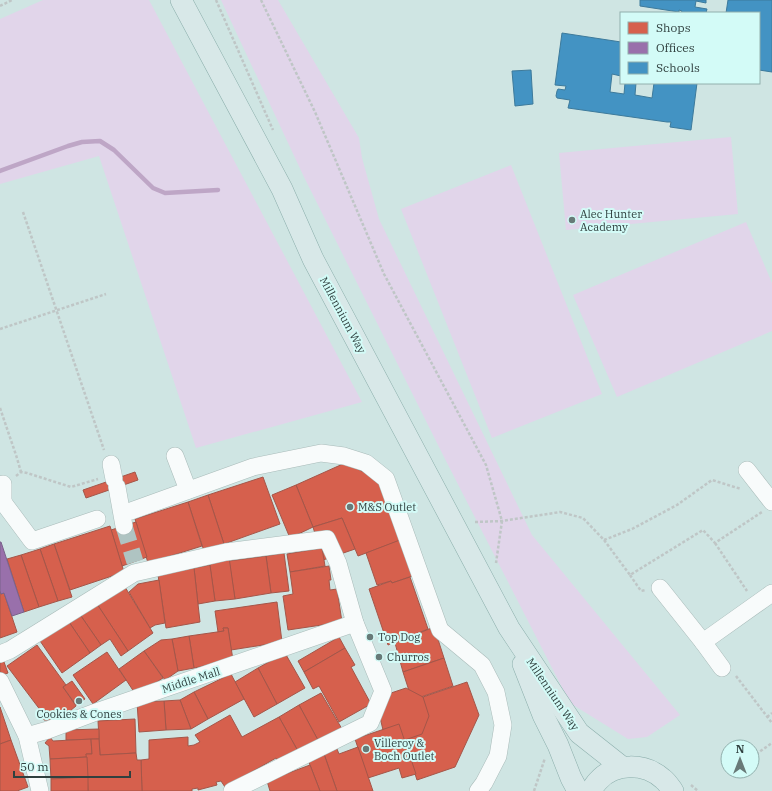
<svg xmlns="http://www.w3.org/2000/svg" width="772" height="791" font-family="'IBM Plex Serif',serif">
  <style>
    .green { fill: #e1d5ea }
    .shops { fill: #d6604d; stroke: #a45649 }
    .offices { fill: #9970ab; stroke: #7a628b }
    .schools { fill: #4393c3; stroke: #3d7a9b }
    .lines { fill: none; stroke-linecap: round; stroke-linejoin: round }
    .stream { stroke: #bea6c6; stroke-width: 4.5 }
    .minor-tunnel { stroke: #afc4c2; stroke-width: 17; stroke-dasharray: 17 8; stroke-linecap: butt }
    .minor-casing { stroke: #a9bbb9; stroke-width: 18 }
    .major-casing { stroke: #8baeab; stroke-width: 22 }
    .path { stroke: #bfc6c6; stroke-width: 2.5; stroke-dasharray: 3 2; stroke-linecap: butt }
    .minor { stroke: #f8fbfb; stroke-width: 17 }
    .major { stroke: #d8e8e8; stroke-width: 21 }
    .poi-dot { fill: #687a78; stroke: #d3fbf7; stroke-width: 1.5 }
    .labels { text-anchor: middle; stroke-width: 4; stroke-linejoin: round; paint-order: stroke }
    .poi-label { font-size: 11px; fill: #30403f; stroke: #d3fbf7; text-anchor: start }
    .street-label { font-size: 11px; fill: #30403f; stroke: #d3fbf7 }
  </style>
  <rect width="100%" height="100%" fill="#cfe5e3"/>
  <g class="green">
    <polygon points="43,0 149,0 362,402 196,448 99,156 0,184 0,19"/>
    <polygon points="221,0 278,0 359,138 362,158 379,219 532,535 680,715 647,737 628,739 570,703 444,457 304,177"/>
    <polygon points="731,137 738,214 566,230 559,153"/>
    <polygon points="511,165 602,394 492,438 401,209"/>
    <polygon points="746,222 772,283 772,331 617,397 573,295"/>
  </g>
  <g class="shops">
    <polygon points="345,463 382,481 401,540 358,556 342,518 313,527 296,485"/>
    <polygon points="135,472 138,480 86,498 83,490"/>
    <polygon points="263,477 280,524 224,544 208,495"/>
    <polygon points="296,485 313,527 290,538 272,495"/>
    <polygon points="208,495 224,544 204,551 188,502"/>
    <polygon points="188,502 202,546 148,563 135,519"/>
    <polygon points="342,518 355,549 323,560 313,527"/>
    <polygon points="136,522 147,557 122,566 111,530"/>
    <polygon points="110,526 124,572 70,590 54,544"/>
    <polygon points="405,538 418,574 392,583 391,581 377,585 366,553"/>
    <polygon points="54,544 72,597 58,601 40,549"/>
    <polygon points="322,548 325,566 290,572 287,554"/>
    <polygon points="40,549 58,601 39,607 21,555"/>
    <polygon points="284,553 289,591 271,593 266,556"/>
    <polygon points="21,555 39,607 24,612 7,559"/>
    <polygon points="266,556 271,593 235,599 229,561"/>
    <polygon points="229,557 235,599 215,601 209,560"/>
    <polygon points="210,565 215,601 198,604 194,568"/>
    <polygon points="329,566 331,580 329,580 330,590 337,589 342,622 288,630 283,596 293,594 290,572"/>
    <polygon points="194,568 200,622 166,628 158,575"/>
    <polygon points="410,577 428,629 388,645 369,589 391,581 392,583"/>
    <polygon points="159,580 165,623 155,625 150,628 129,592 138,584"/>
    <polygon points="125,587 153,633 128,651 97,604"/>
    <polygon points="0,591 1,594 4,593 17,632 0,638"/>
    <polygon points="277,602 282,642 231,650 228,628 223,628 224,631 218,632 215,611"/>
    <polygon points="97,604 128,651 121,656 110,639 101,645 81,616"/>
    <polygon points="81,616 101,645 90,653 67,619"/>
    <polygon points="67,619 90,653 62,673 38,638"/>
    <polygon points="434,627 444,658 403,672 395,643"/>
    <polygon points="223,628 228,628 233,660 194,668 189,636 224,631"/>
    <polygon points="189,636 194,668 178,671 172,639"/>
    <polygon points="339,637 345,648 304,672 298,661"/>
    <polygon points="172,639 178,671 165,680 144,651 161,640"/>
    <polygon points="37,645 66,685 63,687 76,706 59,720 55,715 53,714 53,720 44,720 44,715 7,666"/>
    <polygon points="345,648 355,665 351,667 371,704 339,722 319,686 313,689 304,672"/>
    <polygon points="0,651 8,673 0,676"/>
    <polygon points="144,651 163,678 136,695 119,669"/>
    <polygon points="107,652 126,680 93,704 73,675"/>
    <polygon points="285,653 305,688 277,704 258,668"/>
    <polygon points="444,658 453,686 412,700 403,672"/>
    <polygon points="258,668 277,704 254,717 235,682"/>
    <polygon points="231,674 244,699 208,719 194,692"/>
    <polygon points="72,681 85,699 76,705 63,687"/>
    <polygon points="467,682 479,715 455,767 417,780 403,736 420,730 425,716 423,697"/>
    <polygon points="406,688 423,697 429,716 422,734 402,741 383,730 379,713 388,694"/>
    <polygon points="194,692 208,719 191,729 180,700"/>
    <polygon points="321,693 342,729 319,742 299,705"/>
    <polygon points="180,700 191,729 166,730 164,701"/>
    <polygon points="164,701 166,730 139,732 137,702"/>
    <polygon points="299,705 319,742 299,753 279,717"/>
    <polygon points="0,707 11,740 0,744"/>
    <polygon points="230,715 242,737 279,717 299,753 279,763 276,758 225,787 221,781 216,782 217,785 198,790 198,788 192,789 192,791 142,791 141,760 149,759 149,740 188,737 188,746 194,745 200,742 195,735"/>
    <polygon points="135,719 136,753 100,755 98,721"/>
    <polygon points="399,724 416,774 402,778 399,768 368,778 355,739"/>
    <polygon points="99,729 99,739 66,740 66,730"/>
    <polygon points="50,737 53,741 91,739 92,754 86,754 87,757 50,759 49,746 45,743"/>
    <polygon points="91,739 99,739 100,755 136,753 137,760 141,760 142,791 88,791 86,754 92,754"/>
    <polygon points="11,740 28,787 17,791 0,791 0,744"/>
    <polygon points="358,747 373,791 337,791 324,754 337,749 339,754"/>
    <polygon points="324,754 337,791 320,791 310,765 308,760"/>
    <polygon points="87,757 88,777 51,779 50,759"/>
    <polygon points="310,765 320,791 270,791 267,781"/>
    <polygon points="88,777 88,791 51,791 51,779"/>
  </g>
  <polygon class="offices" points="0,542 1,542 24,612 12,616 4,593 1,594 0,591"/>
  <g class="schools">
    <polygon points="640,0 706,0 706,3 696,1 695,7 707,9 706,13 681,13 682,11 679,10 679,12 640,6"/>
    <polygon points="728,0 772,0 772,72 759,70 759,13 726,13"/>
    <polygon points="562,33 621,42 621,76 612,74 610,92 624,94 625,83 636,83 635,95 652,98 654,83 697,83 691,130 670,127 671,122 667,122 568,108 570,100 557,98 556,96 557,91 558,89 565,90 566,86 555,85"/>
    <polygon points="531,70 533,104 515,106 512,71"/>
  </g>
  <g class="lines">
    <polyline class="stream" points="0,171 68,146 82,142 100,141 114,150 153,188 165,193 218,190"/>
    <polyline class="minor-tunnel" points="124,526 135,562"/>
    <g class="minor-casing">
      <g id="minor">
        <polyline points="175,456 188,490"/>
        <polyline points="111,464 114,479"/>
        <polyline points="747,470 772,502"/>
        <polyline points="3,484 3,502"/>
        <polyline points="117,487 124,526"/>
        <polyline points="0,503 3,502 32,541 97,519"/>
        <polyline points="131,511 253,467 321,453 344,456 366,463 386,479 440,630 482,665 496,692 503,725 498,756 484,783 478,791"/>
        <polyline points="660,588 703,642"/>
        <polyline points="0,654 10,650 134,573 226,552 327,539 338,563 355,623 383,691 370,723 232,791"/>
        <polyline points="722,668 703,642 772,593"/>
        <polyline points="0,681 27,736 40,791"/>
        <polyline points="27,736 48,730 96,712 355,623"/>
      </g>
    </g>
    <g class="major-casing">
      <g id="major">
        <polyline points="181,0 282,189 313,259 509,628 579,733 622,767"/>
        <polyline points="523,664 543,715 558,745 571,778 578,791"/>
        <path d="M590,791C593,788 595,784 598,781C615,762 645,763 663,779C667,782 670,787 673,791"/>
      </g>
    </g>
    <g class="path">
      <polyline points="216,0 273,130"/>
      <polyline points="261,0 315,112 384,274 486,465 502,521 496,563"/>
      <polyline points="0,6 12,0"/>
      <polyline points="23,212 104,450"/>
      <polyline points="0,329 106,294"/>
      <polyline points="0,408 16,455 21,472"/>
      <polyline points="16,476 21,472 27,473 71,487 98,479"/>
      <polyline points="475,522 502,521 560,512 583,518 604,540 630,575 703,530 715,543 762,512"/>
      <polyline points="604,540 632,529 677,505 712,480 741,489"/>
      <polyline points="715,543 747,591"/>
      <polyline points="630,575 641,591 646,590"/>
      <polyline points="736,676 772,723"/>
      <polyline points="767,717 772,713"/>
      <polyline points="752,757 772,743"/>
      <polyline points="691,785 698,791"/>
      <polyline points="534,791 545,758"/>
    </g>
    <use href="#minor" class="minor"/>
    <use href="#major" class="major"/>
  </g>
  <g class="poi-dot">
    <circle cx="572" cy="220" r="4"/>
    <circle cx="350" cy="507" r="4"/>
    <circle cx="370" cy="637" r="4"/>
    <circle cx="379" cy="657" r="4"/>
    <circle cx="79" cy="701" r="4"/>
    <circle cx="366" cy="749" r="4"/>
  </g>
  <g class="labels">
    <g class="poi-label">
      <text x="580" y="218">Alec Hunter<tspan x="580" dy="13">Academy</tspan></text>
      <text x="358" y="511">M&amp;S Outlet</text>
      <text x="378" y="641">Top Dog</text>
      <text x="387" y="661">Churros</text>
      <text x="79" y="718" text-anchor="middle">Cookies &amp; Cones</text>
      <text x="374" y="747">Villeroy &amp;<tspan x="374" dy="13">Boch Outlet</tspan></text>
    </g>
    <g class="street-label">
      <text transform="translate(343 315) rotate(62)" y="4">Millennium Way</text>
      <text transform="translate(191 680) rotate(-18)" y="4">Middle Mall</text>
      <text transform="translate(553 694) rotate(56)" y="4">Millennium Way</text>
    </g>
  </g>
  <rect x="620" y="12" width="140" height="72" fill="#d3fbf7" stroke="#92b0ad"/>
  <rect x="628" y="22" width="20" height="12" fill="#d6604d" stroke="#92b0ad"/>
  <text x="656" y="32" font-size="12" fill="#30403f">Shops</text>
  <rect x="628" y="42" width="20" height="12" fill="#9970ab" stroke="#92b0ad"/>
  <text x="656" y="52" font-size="12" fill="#30403f">Offices</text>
  <rect x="628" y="62" width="20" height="12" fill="#4393c3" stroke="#92b0ad"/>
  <text x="656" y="72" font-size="12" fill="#30403f">Schools</text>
  <g transform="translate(740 759)"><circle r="19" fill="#d3fbf7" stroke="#92b0ad"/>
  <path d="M0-3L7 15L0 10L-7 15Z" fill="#687a78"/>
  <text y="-6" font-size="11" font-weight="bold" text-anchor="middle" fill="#30403f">N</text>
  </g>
  <path d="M14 771v6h116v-6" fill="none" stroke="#30403f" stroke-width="2"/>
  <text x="20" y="771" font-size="12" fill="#30403f" stroke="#d3fbf7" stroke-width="3" paint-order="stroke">50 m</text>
</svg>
